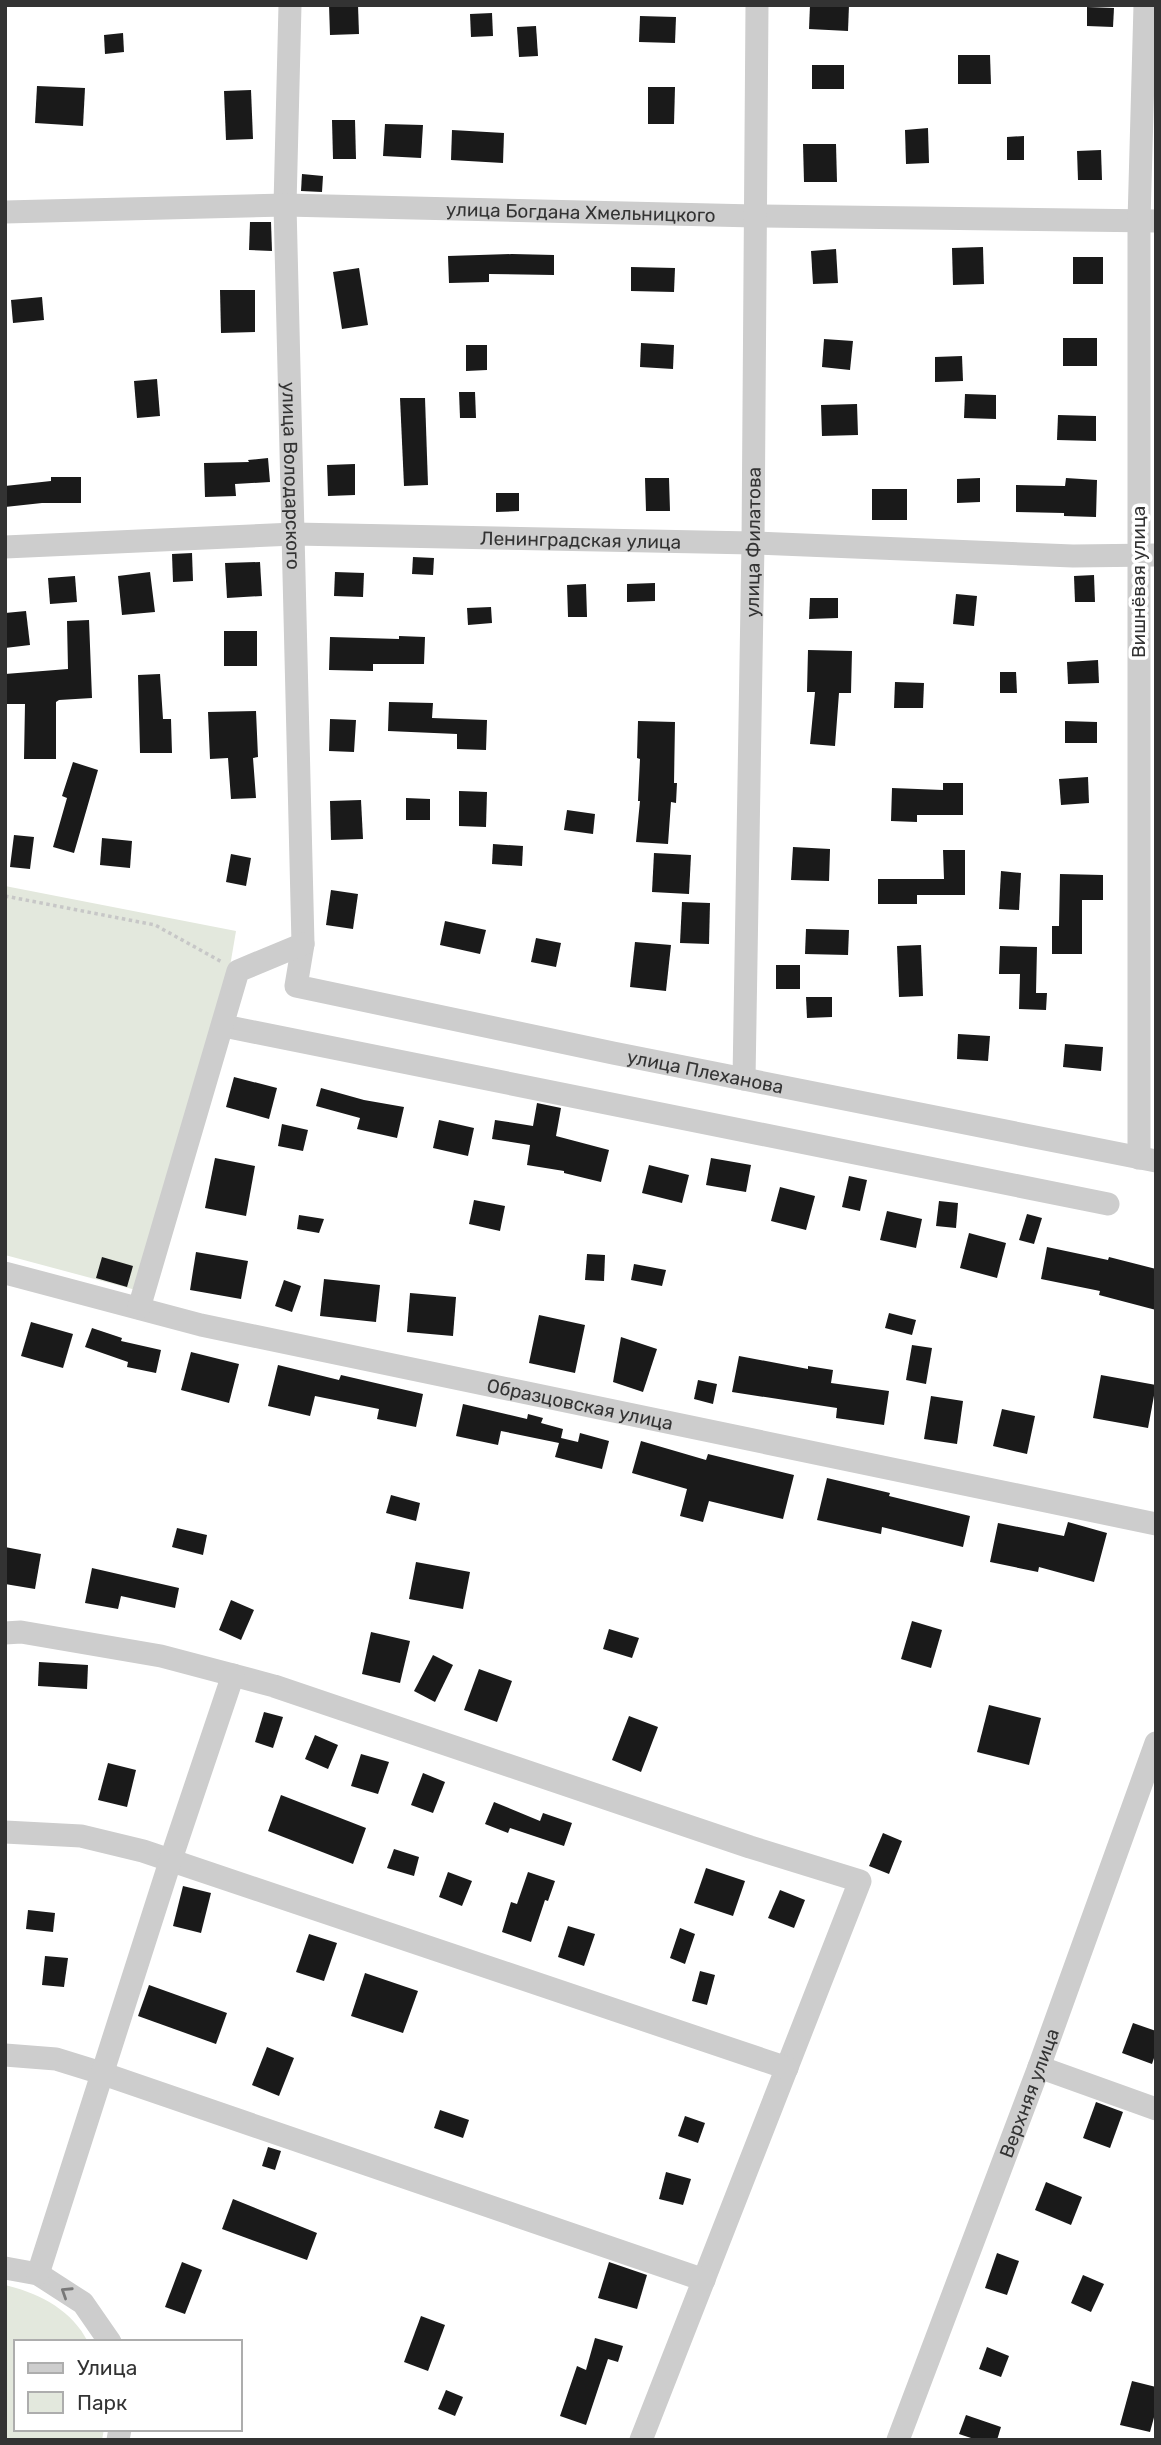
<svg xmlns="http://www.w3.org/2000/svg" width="1161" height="2445" font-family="Rubik,sans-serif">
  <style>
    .green { fill: #e3e8dd }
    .building { fill: #1a1a1a }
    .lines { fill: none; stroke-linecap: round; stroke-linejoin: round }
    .path { stroke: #c7c7c7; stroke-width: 3.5; stroke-dasharray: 3.5 3.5; stroke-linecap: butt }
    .minor { stroke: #cdcdcd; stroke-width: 23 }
    .oneway { stroke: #787878 }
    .labels { text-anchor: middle; stroke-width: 7; stroke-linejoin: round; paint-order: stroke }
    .street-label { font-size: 19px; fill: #333; stroke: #fff }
  </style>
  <rect width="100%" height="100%" fill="#fff"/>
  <g class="green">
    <polygon points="5,886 236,931 219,1031 147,1293 5,1255"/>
    <path d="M5,2285C39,2293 72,2310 88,2342H16V2429H104L102,2440H5Z"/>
  </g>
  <g class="building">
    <polygon points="329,5 358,5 359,34 330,35"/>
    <polygon points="810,5 849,5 848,31 809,29"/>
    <polygon points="1087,7 1114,8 1113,27 1087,26"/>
    <polygon points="492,13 493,36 471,37 470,14"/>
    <polygon points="640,16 676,17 675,43 639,42"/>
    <polygon points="536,26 538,56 519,57 517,27"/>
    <polygon points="123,33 124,52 105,54 104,35"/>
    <polygon points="958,55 990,55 991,84 958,84"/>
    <rect x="812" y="65" width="32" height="24"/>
    <polygon points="37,86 85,88 83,126 35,123"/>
    <polygon points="648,87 675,87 674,124 648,124"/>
    <polygon points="251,90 253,139 226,140 224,91"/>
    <polygon points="332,120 355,120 356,159 333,159"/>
    <polygon points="385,124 423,125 421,158 383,156"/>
    <polygon points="928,128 929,163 906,164 905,130"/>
    <polygon points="452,130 504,133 503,163 451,160"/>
    <polygon points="1024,136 1024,160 1007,160 1007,137"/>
    <polygon points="803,144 836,144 837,182 804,182"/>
    <polygon points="1101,150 1102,180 1078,180 1077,151"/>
    <polygon points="302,174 323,176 322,192 301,191"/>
    <polygon points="250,222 271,222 272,251 249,250"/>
    <polygon points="983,247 984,284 953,285 952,248"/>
    <polygon points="836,249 838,283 813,284 811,251"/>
    <polygon points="512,254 554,255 554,275 489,274 489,282 449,283 448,256"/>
    <rect x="1073" y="257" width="30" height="27"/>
    <polygon points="631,267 675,268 674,292 631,291"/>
    <polygon points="359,268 368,325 342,329 333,272"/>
    <polygon points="220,290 255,290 255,332 221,333"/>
    <polygon points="42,297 44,320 13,323 11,300"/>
    <rect x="1063" y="338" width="34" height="28"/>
    <polygon points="824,339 853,341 850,370 822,367"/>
    <polygon points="641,343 674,345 673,369 640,367"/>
    <polygon points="466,345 487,345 487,370 466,371"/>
    <polygon points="962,356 963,381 935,382 935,357"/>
    <polygon points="157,379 160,416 137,418 134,381"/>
    <polygon points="459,392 475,392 476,418 460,418"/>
    <polygon points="965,394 996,395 996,419 964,418"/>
    <polygon points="400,398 425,398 428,485 404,486"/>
    <polygon points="857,404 858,435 822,436 821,405"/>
    <polygon points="1058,415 1096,416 1096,441 1057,440"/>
    <polygon points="268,458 270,482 235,484 236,496 205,497 204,463 249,462 248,460"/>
    <polygon points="355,464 355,495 328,496 327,465"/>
    <polygon points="51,477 81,477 81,503 42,503 5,507 5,486 51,481"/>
    <polygon points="645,478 669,478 670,511 646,511"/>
    <polygon points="980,478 980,502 957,503 957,479"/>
    <polygon points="1066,478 1097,480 1096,517 1064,516 1064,513 1016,512 1016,485 1065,486"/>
    <rect x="872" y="489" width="35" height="31"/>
    <polygon points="496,493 519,493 519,511 496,512"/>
    <polygon points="192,553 193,581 173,582 172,554"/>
    <polygon points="413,557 434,558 433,575 412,574"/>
    <polygon points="260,562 262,596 227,598 225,563"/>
    <polygon points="150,572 155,612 122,615 118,576"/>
    <polygon points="335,572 364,573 363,597 334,596"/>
    <polygon points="1094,575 1095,602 1075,602 1074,576"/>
    <polygon points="75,576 77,602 50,604 48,578"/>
    <polygon points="655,583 655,601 627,602 627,584"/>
    <polygon points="586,584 587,617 568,617 567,585"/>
    <polygon points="956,594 977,596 974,626 953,624"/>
    <polygon points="810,598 838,598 838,618 809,619"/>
    <polygon points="491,607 492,623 468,625 467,608"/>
    <polygon points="26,611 30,645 5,648 5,613"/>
    <polygon points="89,620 92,698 59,700 56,702 56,759 24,759 25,704 5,704 5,674 68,669 67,621"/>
    <rect x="224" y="631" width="33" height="35"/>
    <polygon points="399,636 425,637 424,664 373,664 373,671 329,670 330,637 399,639"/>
    <polygon points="808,650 852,651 851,693 839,693 835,746 810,744 815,692 807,692"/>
    <polygon points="1098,660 1099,683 1068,684 1067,662"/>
    <polygon points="1000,672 1016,672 1017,693 1000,693"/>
    <polygon points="160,674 163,719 171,719 172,753 140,753 138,675"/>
    <polygon points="895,682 924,683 923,708 894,708"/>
    <polygon points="389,702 433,703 432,718 487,720 486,750 457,749 457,734 388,731"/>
    <polygon points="256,711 258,757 253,758 256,798 231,799 228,758 210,759 208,712"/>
    <polygon points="330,719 356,720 354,752 329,751"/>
    <polygon points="638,721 675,722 674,783 677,783 676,803 671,802 668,844 636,842 640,801 638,801 640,759 637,758"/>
    <polygon points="1065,721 1097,722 1097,743 1065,743"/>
    <polygon points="73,762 98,770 74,853 53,847 67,798 62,796"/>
    <polygon points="1088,777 1089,803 1061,805 1059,779"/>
    <polygon points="943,783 963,783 963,815 917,815 917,822 891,821 892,788 943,790"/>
    <polygon points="459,791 487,792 486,827 459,826"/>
    <polygon points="406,798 430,799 430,820 406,820"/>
    <polygon points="361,800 363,839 331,840 330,801"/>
    <polygon points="567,810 595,814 593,834 564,830"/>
    <polygon points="14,835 34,837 30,869 10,867"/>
    <polygon points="102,838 132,841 130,868 100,865"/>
    <polygon points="493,844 523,846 522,866 492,864"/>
    <polygon points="793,847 830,849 829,881 791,880"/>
    <polygon points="943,850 965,850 965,895 917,895 917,904 878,904 878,879 944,879"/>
    <polygon points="654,853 691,855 689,894 652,892"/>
    <polygon points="231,854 251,858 246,886 226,882"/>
    <polygon points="1001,871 1021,873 1019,910 999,909"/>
    <polygon points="1060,874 1103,875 1103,900 1082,900 1082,954 1052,954 1052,926 1059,926"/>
    <polygon points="331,890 358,894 353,929 326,925"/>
    <polygon points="682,902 710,903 709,944 680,943"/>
    <polygon points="445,921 486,930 480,954 440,945"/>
    <polygon points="806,929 849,930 848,955 805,954"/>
    <polygon points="536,938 561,943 556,967 531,962"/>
    <polygon points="635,942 671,945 666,991 630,987"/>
    <polygon points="921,945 923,996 899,997 897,946"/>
    <polygon points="1000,946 1037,947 1036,993 1047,993 1046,1010 1019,1009 1020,974 999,974"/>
    <rect x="776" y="965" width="24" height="24"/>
    <polygon points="806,997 832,997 832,1017 807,1018"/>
    <polygon points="958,1034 990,1036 988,1061 957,1059"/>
    <polygon points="1065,1044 1103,1047 1101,1071 1063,1067"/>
    <polygon points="234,1077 277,1088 269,1119 226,1107"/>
    <polygon points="321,1088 364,1100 404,1107 397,1138 357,1129 360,1118 316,1106"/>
    <polygon points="537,1103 561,1108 556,1136 609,1150 601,1182 564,1173 564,1171 527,1165 530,1145 492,1139 495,1120 533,1126"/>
    <polygon points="439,1120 474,1128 468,1156 433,1148"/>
    <polygon points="282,1124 308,1130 303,1151 278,1146"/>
    <polygon points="215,1158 255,1166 246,1216 205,1208"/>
    <polygon points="711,1158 751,1165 746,1192 706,1185"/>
    <polygon points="649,1165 689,1175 682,1203 642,1193"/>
    <polygon points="849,1176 867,1180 860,1211 842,1207"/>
    <polygon points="780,1187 815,1196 806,1230 771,1221"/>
    <polygon points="474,1200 505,1206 500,1231 469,1224"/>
    <polygon points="939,1201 958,1203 956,1228 936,1226"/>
    <polygon points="887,1211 922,1219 916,1248 880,1240"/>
    <polygon points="1027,1214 1042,1218 1034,1244 1019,1240"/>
    <polygon points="299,1215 324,1219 319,1233 297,1229"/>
    <polygon points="969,1233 1006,1243 997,1278 960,1268"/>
    <polygon points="1047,1247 1108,1260 1109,1257 1156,1269 1156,1310 1099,1295 1100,1291 1041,1279"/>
    <polygon points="196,1252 248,1261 241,1299 190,1290"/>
    <polygon points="587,1254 605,1255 604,1281 585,1280"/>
    <polygon points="102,1257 133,1266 127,1287 96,1278"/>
    <polygon points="634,1264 666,1270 662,1286 631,1280"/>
    <polygon points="324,1279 380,1285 376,1322 320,1316"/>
    <polygon points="284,1280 301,1286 292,1312 275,1306"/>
    <polygon points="410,1293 456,1297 453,1336 407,1332"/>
    <polygon points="889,1313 916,1320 912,1335 885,1328"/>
    <polygon points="539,1315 585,1325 575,1373 529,1363"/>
    <polygon points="31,1322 73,1334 63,1368 21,1356"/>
    <polygon points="92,1328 122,1338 121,1341 161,1350 156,1373 127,1367 128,1362 85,1347"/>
    <polygon points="621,1337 657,1349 643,1392 613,1382"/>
    <polygon points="912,1345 932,1348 926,1384 906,1380"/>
    <polygon points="191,1352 239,1364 229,1403 181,1390"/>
    <polygon points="739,1356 808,1369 808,1366 833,1370 831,1383 889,1391 884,1425 836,1418 837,1408 732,1392"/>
    <polygon points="278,1365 339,1380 341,1375 423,1394 416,1427 377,1419 379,1409 315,1396 310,1416 268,1406"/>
    <polygon points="1101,1375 1156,1385 1148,1428 1093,1418"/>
    <polygon points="698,1380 717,1384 713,1404 694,1399"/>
    <polygon points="931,1396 963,1401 957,1444 924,1439"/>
    <polygon points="463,1404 527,1419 528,1414 543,1418 541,1423 563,1429 561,1438 578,1442 580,1433 609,1441 602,1469 555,1457 559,1443 501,1431 498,1445 456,1436"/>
    <polygon points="1002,1409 1035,1416 1027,1454 993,1446"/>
    <polygon points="641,1441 706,1460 708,1454 794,1475 783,1519 709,1501 703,1522 680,1516 687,1489 632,1473"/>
    <polygon points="827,1478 890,1493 889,1496 970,1516 963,1547 882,1527 881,1534 817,1520"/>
    <polygon points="391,1495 420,1503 416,1521 386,1513"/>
    <polygon points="1068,1522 1107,1533 1094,1582 1039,1567 1038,1572 990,1562 998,1523 1064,1536"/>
    <polygon points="177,1528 207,1535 203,1555 172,1547"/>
    <polygon points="5,1547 41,1554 35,1589 5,1584"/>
    <polygon points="416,1562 470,1572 463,1609 409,1599"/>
    <polygon points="92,1568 179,1588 175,1608 121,1596 118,1609 85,1603"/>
    <polygon points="231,1600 254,1610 241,1640 219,1630"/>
    <polygon points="912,1621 942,1630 931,1668 901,1659"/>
    <polygon points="609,1629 639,1638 632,1658 603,1649"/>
    <polygon points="371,1632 410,1641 400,1683 362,1674"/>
    <polygon points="433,1655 453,1665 435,1702 414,1691"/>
    <polygon points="39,1662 88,1665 87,1689 38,1686"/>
    <polygon points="479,1669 512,1681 497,1722 464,1710"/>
    <polygon points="989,1705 1041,1718 1029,1765 977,1752"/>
    <polygon points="264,1712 283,1717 273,1748 255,1742"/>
    <polygon points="629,1716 658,1727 641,1772 612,1760"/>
    <polygon points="315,1735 338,1745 328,1769 305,1759"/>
    <polygon points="361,1754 389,1762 378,1794 351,1786"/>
    <polygon points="108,1763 136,1770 127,1807 98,1800"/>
    <polygon points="423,1773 445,1782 433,1813 411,1805"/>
    <polygon points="281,1795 366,1828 353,1864 268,1831"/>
    <polygon points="494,1802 540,1821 543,1813 572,1823 564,1846 510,1828 508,1833 485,1824"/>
    <polygon points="883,1833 902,1841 889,1874 869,1866"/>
    <polygon points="394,1849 419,1857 414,1876 387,1868"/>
    <polygon points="706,1868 745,1881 733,1916 694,1903"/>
    <polygon points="448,1872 472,1881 462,1906 439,1897"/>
    <polygon points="528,1872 555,1881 548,1901 545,1900 531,1942 502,1932 511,1902 517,1904"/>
    <polygon points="183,1886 211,1893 201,1933 173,1926"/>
    <polygon points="780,1890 805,1900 794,1928 768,1918"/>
    <polygon points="28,1910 55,1913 53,1932 26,1929"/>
    <polygon points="568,1926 595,1934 584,1966 558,1957"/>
    <polygon points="680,1928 695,1934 685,1964 670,1958"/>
    <polygon points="309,1934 337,1943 324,1981 296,1972"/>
    <polygon points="45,1956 68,1958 64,1987 42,1985"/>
    <polygon points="700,1971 715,1975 707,2005 692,2001"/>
    <polygon points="365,1973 418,1991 403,2033 351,2016"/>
    <polygon points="149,1985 227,2013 216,2044 138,2016"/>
    <polygon points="1133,2023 1156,2031 1156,2052 1152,2064 1122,2053"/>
    <polygon points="267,2047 294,2058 279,2096 252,2085"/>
    <polygon points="1096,2102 1123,2112 1110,2148 1083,2138"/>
    <polygon points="440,2110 469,2120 463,2138 434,2128"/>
    <polygon points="685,2116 705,2123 698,2143 678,2136"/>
    <polygon points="268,2147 281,2151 275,2170 262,2166"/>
    <polygon points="666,2172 691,2179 683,2205 659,2199"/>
    <polygon points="1046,2182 1082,2197 1071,2225 1035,2210"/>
    <polygon points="233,2199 317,2233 307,2260 222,2229"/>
    <polygon points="997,2253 1019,2261 1007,2295 985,2288"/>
    <polygon points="182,2262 202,2270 185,2314 165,2307"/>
    <polygon points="609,2262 647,2275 637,2309 598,2298"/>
    <polygon points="1083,2275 1104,2284 1091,2312 1071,2303"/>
    <polygon points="421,2316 445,2325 428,2371 404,2362"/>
    <polygon points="595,2338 623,2346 618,2362 608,2359 586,2425 560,2416 577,2366 586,2370"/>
    <polygon points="987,2347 1009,2356 1001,2377 979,2369"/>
    <polygon points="1132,2381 1156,2387 1156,2410 1150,2432 1120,2425"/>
    <polygon points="446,2390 463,2397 455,2416 438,2409"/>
    <polygon points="966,2415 1001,2427 997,2440 977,2440 959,2434"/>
  </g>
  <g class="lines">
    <polyline class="path" points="5,896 155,925 222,962"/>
    <g class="minor">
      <path id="s1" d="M290,5L285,205L303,944L296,986L613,1053L1156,1161"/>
      <path id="s2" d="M5,212L285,205L755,216L1156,221"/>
      <path id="s3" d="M5,547L294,534L753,543L1073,556L1156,555"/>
      <polyline points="224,1026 1108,1204"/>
      <path id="s4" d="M744,1079L753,543L757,5"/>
      <polyline points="1139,1158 1139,221 1145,5"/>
      <path id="s5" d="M5,1273L201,1325L1156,1524"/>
      <polyline points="139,1308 238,971 303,944"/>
      <polyline points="5,1633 21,1632 161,1656 274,1686 750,1847 860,1881 641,2440"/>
      <polyline points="5,1832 81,1836 143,1851 787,2068"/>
      <polyline points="5,2055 56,2059 98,2072 704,2280"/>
      <polyline points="1039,2067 1156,2109"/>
      <polyline points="5,2268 38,2274 83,2303 110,2342"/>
      <polyline points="38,2274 170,1862 233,1675"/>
      <polyline points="118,2440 120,2429"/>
      <path id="s6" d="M898,2440L1039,2067L1156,1743"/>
    </g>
  </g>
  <defs><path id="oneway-chevron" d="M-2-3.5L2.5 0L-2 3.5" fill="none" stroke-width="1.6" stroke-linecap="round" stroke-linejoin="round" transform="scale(1.75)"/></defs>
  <use class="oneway" href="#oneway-chevron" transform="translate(66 2292) rotate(-147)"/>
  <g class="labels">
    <g class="street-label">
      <text dy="7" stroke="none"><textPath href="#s2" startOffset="576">улица Богдана Хмельницкого</textPath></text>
      <text dy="7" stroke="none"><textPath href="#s1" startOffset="471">улица Володарского</textPath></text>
      <text dy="7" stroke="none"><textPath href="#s3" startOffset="576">Ленинградская улица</textPath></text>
      <text dy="7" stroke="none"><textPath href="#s4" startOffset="537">улица Филатова</textPath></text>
      <text transform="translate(1138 582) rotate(-90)" y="7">Вишнёвая улица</text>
      <text dy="7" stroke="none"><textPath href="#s1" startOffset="1400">улица Плеханова</textPath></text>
      <text dy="7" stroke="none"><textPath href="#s5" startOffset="590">Образцовская улица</textPath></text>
      <text dy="7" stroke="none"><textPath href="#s6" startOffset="371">Верхняя улица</textPath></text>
    </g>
  </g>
  <rect width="1161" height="2445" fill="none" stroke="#333333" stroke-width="14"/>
  <rect x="14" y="2340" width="228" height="91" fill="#ffffff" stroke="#adadad" stroke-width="2"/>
  <rect x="28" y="2363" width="35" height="10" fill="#cdcdcd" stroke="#adadad" stroke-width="2"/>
  <text x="77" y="2375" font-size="21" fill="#333333">Улица</text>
  <rect x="28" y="2392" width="35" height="21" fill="#e3e8dd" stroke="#adadad" stroke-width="2"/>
  <text x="77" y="2410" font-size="21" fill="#333333">Парк</text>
</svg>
